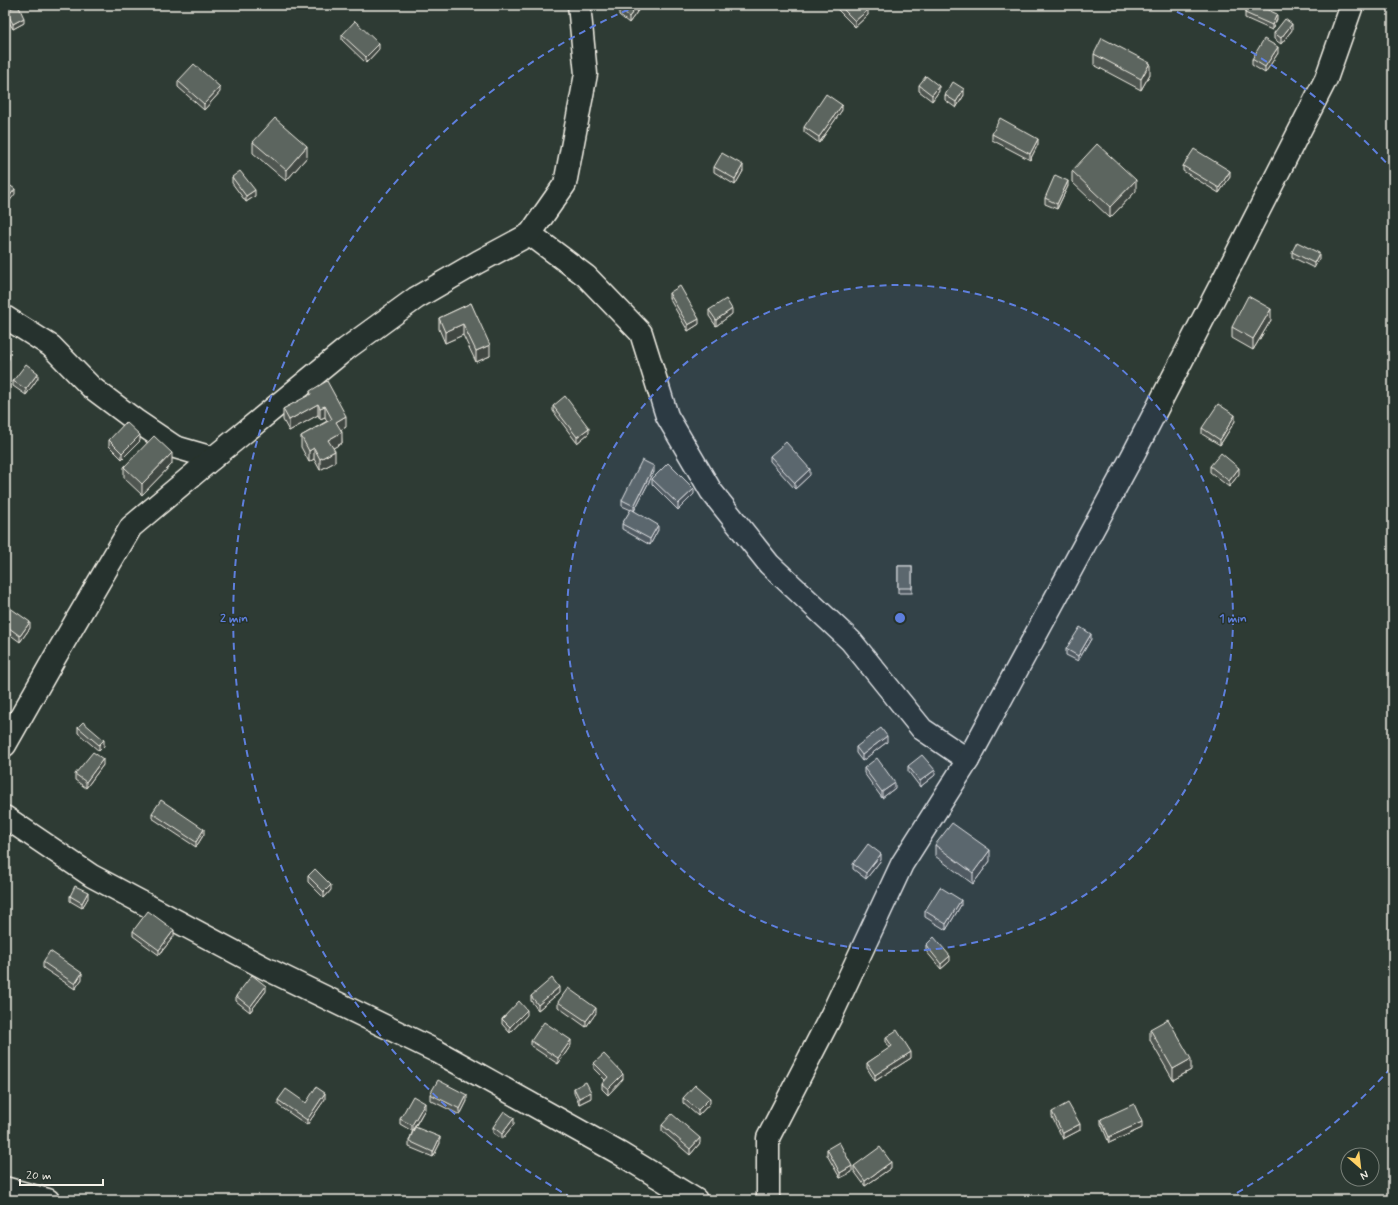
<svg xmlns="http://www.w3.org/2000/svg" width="1398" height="1205" font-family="Mynerve,sans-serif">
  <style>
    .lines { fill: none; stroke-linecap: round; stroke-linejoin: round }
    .minor-casing { stroke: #f4f1e8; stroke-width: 25 }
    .minor { stroke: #26332d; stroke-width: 22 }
    .wall { fill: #4f5751; stroke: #f4f1e8 }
    .shaded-wall { fill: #404742; stroke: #f4f1e8 }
    .building { fill: #5c655e; stroke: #f4f1e8 }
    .ring { fill: none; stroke: #5e7fdd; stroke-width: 2; stroke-dasharray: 7 5 }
    .centre { fill: #5e7fdd; stroke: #26332d; stroke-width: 2 }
    .ring-label { font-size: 12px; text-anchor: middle; font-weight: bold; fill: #5e7fdd; stroke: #26332d; stroke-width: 3; stroke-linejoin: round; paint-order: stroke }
  </style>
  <rect width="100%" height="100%" fill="#2e3b34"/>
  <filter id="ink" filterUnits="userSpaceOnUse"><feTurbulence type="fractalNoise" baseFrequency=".025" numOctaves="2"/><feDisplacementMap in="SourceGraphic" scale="8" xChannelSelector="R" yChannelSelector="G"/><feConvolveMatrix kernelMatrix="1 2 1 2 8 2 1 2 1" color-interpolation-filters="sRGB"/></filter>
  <g filter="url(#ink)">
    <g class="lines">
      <g class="minor-casing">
        <g id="minor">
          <polyline points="530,234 586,276 641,333 667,416 711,491 769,564 851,641 922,729 968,760"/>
          <polyline points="5,317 51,346 91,387 135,420 175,447 213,458"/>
          <polyline points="5,745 55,657 131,527 213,458 346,349 416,298 478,262 530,234 565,184 586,74 579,5"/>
          <polyline points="5,817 92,876 265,968 438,1052 619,1153 696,1200"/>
          <polyline points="5,1188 48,1200"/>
          <polyline points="768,1200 768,1138 832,1014 902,864 968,760 1133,455 1233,261 1326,79 1352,5"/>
        </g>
      </g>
      <use href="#minor" class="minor"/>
    </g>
    <g class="wall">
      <polygon points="622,5 642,5 629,23 619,15 619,9"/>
      <polygon points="833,5 863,5 868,15 855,27"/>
      <polygon points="6,11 24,23 13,29 6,17"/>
      <polygon points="1245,13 1277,19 1272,30 1245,18"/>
      <polygon points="1292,30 1281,44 1274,39 1274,33"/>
      <polygon points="342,35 379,49 366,63 342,40"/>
      <polygon points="1278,53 1265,73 1252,65 1252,59"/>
      <polygon points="1094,54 1150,74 1141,90 1094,65"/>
      <polygon points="178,81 220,92 204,110 178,87"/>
      <polygon points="919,85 939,91 932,101 919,91"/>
      <polygon points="945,95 964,95 956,108 945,100"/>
      <polygon points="842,110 819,143 804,132 804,127"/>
      <polygon points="992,134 1038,144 1030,160 992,140"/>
      <polygon points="253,142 307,157 286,181 253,153"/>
      <polygon points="1183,166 1230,177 1219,193 1183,171"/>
      <polygon points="714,167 743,171 735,185 714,172"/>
      <polygon points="1072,171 1136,191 1110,218 1072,182"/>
      <polygon points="232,177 255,196 246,202 232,183"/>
      <polygon points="1068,186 1057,209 1045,204 1045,198"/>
      <polygon points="1292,252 1319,259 1314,268 1292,257"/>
      <polygon points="669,293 699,324 688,331 669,298"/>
      <polygon points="471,303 490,356 476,362 463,335 445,343 439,329 439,318"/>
      <polygon points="709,310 732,314 716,326 709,316"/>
      <polygon points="1271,320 1253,350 1232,338 1232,327"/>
      <polygon points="38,378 26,395 13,386 13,381"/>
      <polygon points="310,391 346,427 341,430 342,443 333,448 335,462 320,470 314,459 309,462 301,447 301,436 327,421 325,417 320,419 318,415 289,431 283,420 283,409 310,395"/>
      <polygon points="553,406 589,433 577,443 553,411"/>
      <polygon points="1235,421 1220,445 1202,434 1202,428"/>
      <polygon points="109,440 140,441 122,459 109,446"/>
      <polygon points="770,456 810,475 795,489 770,461"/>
      <polygon points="172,464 142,495 124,478 124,467"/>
      <polygon points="1210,466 1239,474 1229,487 1210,472"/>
      <polygon points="654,472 634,511 658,530 650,545 622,529 622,524 631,510 622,506 622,500"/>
      <polygon points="652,479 694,494 678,510 652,484"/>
      <rect x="898" y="566" width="14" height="27"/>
      <polygon points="5,607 30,628 20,642 5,631"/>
      <polygon points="1091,639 1078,661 1066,655 1066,649"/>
      <polygon points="78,727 104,746 99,751 78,733"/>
      <polygon points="887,742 862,761 856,753 856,747"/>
      <polygon points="103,765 86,788 75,780 75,774"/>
      <polygon points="908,766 935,775 920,787 908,771"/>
      <polygon points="864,768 895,788 882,798 864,773"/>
      <polygon points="152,813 204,834 196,847 152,818"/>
      <polygon points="935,845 990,861 973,884 935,856"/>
      <polygon points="881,860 866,879 853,869 853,864"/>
      <polygon points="308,876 331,890 324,898 308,882"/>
      <polygon points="70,896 88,898 82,908 70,901"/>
      <polygon points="961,905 946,930 925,917 925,911"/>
      <polygon points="133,931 174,936 159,955 133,936"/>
      <polygon points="926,945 950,961 941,969 926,951"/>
      <polygon points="43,962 82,979 75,989 43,968"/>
      <polygon points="266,991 250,1012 236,1001 236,996"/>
      <polygon points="559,993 538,1010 531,1001 531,996"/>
      <polygon points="558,1002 596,1013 586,1027 558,1007"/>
      <polygon points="527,1015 510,1033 502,1024 502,1019"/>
      <polygon points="1150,1029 1191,1070 1173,1080 1150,1040"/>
      <polygon points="886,1037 911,1058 875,1081 867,1068 867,1063 890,1048 886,1042"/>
      <polygon points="531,1041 571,1045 558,1064 531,1046"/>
      <polygon points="594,1063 623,1079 608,1095 602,1089 602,1084 605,1080 594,1069"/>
      <polygon points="574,1088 591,1098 579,1104 574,1093"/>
      <polygon points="430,1094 467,1101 460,1115 430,1100"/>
      <polygon points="683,1098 710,1103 698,1116 683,1103"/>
      <polygon points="325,1099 307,1125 278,1105 278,1100 306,1103"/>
      <polygon points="425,1109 415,1127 440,1143 433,1157 409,1147 409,1141 414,1127 412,1131 400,1124 400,1119"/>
      <polygon points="1052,1112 1080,1130 1063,1139 1052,1117"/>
      <polygon points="1101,1119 1142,1128 1109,1143 1101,1124"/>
      <polygon points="514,1124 502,1139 493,1133 493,1127"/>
      <polygon points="662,1125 700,1143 690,1155 662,1131"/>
      <polygon points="827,1149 852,1172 840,1178 827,1155"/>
      <polygon points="854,1166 891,1168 865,1186 854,1171"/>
    </g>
    <g class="shaded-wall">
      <polygon points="638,5 642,5 629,23 629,17"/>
      <polygon points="868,10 868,15 855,27 855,21"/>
      <polygon points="1277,14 1277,19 1272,30 1272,25"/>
      <polygon points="24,18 24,23 13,29 13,24"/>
      <polygon points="1292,24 1292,30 1281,44 1281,38"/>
      <polygon points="379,44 379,49 366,63 366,57"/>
      <polygon points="1278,47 1278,53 1265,73 1265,67"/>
      <polygon points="1150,63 1150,74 1141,90 1141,79"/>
      <polygon points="939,86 939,91 932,101 932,95"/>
      <polygon points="220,87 220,92 204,110 204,104"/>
      <polygon points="964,89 964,95 956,108 956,102"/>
      <polygon points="842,105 842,110 819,143 819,137"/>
      <polygon points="1038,139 1038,144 1030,160 1030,154"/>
      <polygon points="307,146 307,157 286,181 286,170"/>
      <polygon points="743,165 743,171 735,185 735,179"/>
      <polygon points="1230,171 1230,177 1219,193 1219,188"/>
      <polygon points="1136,180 1136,191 1110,218 1110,207"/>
      <polygon points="1068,181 1068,186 1057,209 1057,204"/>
      <polygon points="15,189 15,194 5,207 5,202"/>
      <polygon points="255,190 255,196 246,202 246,196"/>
      <polygon points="1319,253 1319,259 1314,268 1314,263"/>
      <polygon points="732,309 732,314 716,326 716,320"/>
      <polygon points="1271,309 1271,320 1253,350 1253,339"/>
      <polygon points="699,319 699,324 688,331 688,325"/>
      <polygon points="463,324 463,335 445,343 445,332"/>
      <polygon points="490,345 490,356 476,362 476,351"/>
      <polygon points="9,353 9,359 5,362 5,356"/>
      <polygon points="38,373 38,378 26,395 26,389"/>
      <polygon points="318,404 318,415 289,431 289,420"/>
      <polygon points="325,406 325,417 320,419 320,408"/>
      <polygon points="1235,415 1235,421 1220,445 1220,440"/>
      <polygon points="346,416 346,427 336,433 336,422"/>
      <polygon points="589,428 589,433 577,443 577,437"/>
      <polygon points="342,432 342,443 328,451 328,440"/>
      <polygon points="140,435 140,441 122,459 122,453"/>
      <polygon points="314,448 314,459 309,462 309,451"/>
      <polygon points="335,451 335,462 320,470 320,459"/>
      <polygon points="172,453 172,464 142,495 142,484"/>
      <polygon points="654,466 654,472 634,511 634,506"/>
      <polygon points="1239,468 1239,474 1229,487 1229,481"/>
      <polygon points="810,469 810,475 795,489 795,483"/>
      <polygon points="694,489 694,494 678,510 678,504"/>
      <polygon points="658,525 658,530 650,545 650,539"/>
      <polygon points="30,622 30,628 20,642 20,636"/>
      <polygon points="1091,634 1091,639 1078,661 1078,656"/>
      <polygon points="887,736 887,742 862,761 862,755"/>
      <polygon points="104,740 104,746 99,751 99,745"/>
      <polygon points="103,759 103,765 86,788 86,782"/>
      <polygon points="935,770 935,775 920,787 920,781"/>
      <polygon points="895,783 895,788 882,798 882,792"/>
      <polygon points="204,829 204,834 196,847 196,842"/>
      <polygon points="8,848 8,853 5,859 5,853"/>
      <polygon points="990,850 990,861 973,884 973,873"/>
      <polygon points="881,854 881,860 866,879 866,873"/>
      <polygon points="331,885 331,890 324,898 324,892"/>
      <polygon points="88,892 88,898 82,908 82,903"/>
      <polygon points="961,900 961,905 946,930 946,924"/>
      <polygon points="174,930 174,936 159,955 159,950"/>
      <polygon points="950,956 950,961 941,969 941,964"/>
      <polygon points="82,973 82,979 75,989 75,984"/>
      <polygon points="266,986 266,991 250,1012 250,1007"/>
      <polygon points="559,987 559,993 538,1010 538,1005"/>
      <polygon points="596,1008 596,1013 586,1027 586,1021"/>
      <polygon points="527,1010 527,1015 510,1033 510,1027"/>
      <polygon points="571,1040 571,1045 558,1064 558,1058"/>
      <polygon points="911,1052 911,1058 875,1081 875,1075"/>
      <polygon points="1191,1059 1191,1070 1173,1080 1173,1069"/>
      <polygon points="623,1074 623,1079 608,1095 608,1089"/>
      <polygon points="591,1092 591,1098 579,1104 579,1098"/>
      <polygon points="325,1093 325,1099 307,1125 307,1120"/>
      <polygon points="467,1095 467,1101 460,1115 460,1109"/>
      <polygon points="710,1098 710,1103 698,1116 698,1110"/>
      <polygon points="425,1103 425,1109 412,1131 412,1125"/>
      <polygon points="514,1118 514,1124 502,1139 502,1134"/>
      <polygon points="1142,1122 1142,1128 1109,1143 1109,1137"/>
      <polygon points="1080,1124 1080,1130 1063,1139 1063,1133"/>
      <polygon points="440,1137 440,1143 433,1157 433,1152"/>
      <polygon points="700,1138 700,1143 690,1155 690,1149"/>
      <polygon points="891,1162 891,1168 865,1186 865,1181"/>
      <polygon points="852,1166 852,1172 840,1178 840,1173"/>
    </g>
    <g class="building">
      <polygon points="18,5 24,18 13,24 6,11"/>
      <polygon points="622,5 638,5 629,17 619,9"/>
      <polygon points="839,5 863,5 868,10 855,21"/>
      <polygon points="1248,5 1257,5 1277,14 1272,25 1245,13"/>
      <polygon points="1285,19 1292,24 1281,38 1274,33"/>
      <polygon points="355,21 379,44 366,57 342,35"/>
      <polygon points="1102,38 1150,63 1141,79 1094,54"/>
      <polygon points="1264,39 1278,47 1265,67 1252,59"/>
      <polygon points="194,64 220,87 204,104 178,81"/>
      <polygon points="926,76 939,86 932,95 919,85"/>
      <polygon points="953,82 964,89 956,102 945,95"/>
      <polygon points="826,94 842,105 819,137 804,127"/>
      <polygon points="275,118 307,146 286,170 253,142"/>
      <polygon points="1000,118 1038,139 1030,154 992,134"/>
      <polygon points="1097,144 1136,180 1110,207 1072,171"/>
      <polygon points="1194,149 1230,171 1219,188 1183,166"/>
      <polygon points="722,153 743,165 735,179 714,167"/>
      <polygon points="240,171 255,190 246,196 232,177"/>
      <polygon points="1055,175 1068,181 1057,204 1045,198"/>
      <polygon points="5,182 15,189 5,202"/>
      <polygon points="1297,242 1319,253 1314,263 1292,252"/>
      <polygon points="680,286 699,319 688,325 669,293"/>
      <polygon points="1248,296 1271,309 1253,339 1232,327"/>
      <polygon points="726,299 732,309 716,320 709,310"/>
      <polygon points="471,303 490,345 476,351 463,324 445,332 439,318"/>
      <polygon points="5,349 9,353 5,356"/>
      <polygon points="26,364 38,373 26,389 13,381"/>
      <polygon points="327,381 346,416 336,422 342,432 328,440 335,451 320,459 314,448 309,451 301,436 332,419 325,406 320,408 318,404 289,420 283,409 311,394 310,391"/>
      <polygon points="565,396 589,428 577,437 553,406"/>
      <polygon points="1218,404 1235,415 1220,440 1202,428"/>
      <polygon points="126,422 140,435 122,453 109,440"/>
      <polygon points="154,436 172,453 142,484 124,467"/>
      <polygon points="786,442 810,469 795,483 770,456"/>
      <polygon points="1221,453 1239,468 1229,481 1210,466"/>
      <polygon points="642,460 654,466 634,506 622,500"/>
      <polygon points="668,463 694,489 678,504 652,479"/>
      <polygon points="631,509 658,525 650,539 622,524"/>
      <rect x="898" y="566" width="14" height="22"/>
      <polygon points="6,605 30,622 20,636 5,625 5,607"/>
      <polygon points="1080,627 1091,634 1078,656 1066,649"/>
      <polygon points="83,722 104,740 99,745 78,727"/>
      <polygon points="881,728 887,736 862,755 856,747"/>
      <polygon points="93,752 103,759 86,782 75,774"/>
      <polygon points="922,755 935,770 920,781 908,766"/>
      <polygon points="877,758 895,783 882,792 864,768"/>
      <polygon points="161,800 204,829 196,842 152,813"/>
      <polygon points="952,823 990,850 973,873 935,845"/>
      <polygon points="868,844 881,854 866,873 853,864"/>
      <polygon points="5,846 8,848 5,853"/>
      <polygon points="315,869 331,885 324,892 308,876"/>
      <polygon points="75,886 88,892 82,903 70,896"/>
      <polygon points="940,887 961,900 946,924 925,911"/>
      <polygon points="148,911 174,930 159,950 133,931"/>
      <polygon points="934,937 950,956 941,964 926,945"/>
      <polygon points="50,951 82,973 75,984 43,962"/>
      <polygon points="252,975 266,986 250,1007 236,996"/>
      <polygon points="552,978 559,987 538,1005 531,996"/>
      <polygon points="568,988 596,1008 586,1021 558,1002"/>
      <polygon points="519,1001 527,1010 510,1027 502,1019"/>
      <polygon points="1168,1019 1191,1059 1173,1069 1150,1029"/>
      <polygon points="544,1022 571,1040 558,1058 531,1041"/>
      <polygon points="897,1030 911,1052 875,1075 867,1063 892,1046 886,1037"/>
      <polygon points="604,1054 623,1074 608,1089 602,1084 608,1077 594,1063"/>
      <polygon points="438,1080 467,1095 460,1109 430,1094"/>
      <polygon points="586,1082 591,1092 579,1098 574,1088"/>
      <polygon points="695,1085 710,1098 698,1110 683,1098"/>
      <polygon points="316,1087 325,1093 307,1120 278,1100 286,1089 306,1103"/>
      <polygon points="413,1096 425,1103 412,1125 400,1119"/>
      <polygon points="1068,1103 1080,1124 1063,1133 1052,1112"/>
      <polygon points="1134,1104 1142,1122 1109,1137 1101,1119"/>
      <polygon points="504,1111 514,1118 502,1134 493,1127"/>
      <polygon points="672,1114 700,1138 690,1149 662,1125"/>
      <polygon points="415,1127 440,1137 433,1152 409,1141"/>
      <polygon points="839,1142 852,1166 840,1173 827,1149"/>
      <polygon points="880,1147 891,1162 865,1181 854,1166"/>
    </g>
  </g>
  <circle cx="900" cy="618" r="333" fill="#5e7fdd" fill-opacity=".12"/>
  <g class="ring">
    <circle cx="900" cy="618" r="333"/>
    <path d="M1391 1068A666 666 0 0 1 1228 1198M572 1198A666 666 0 0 1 634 7M1166 7A666 666 0 0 1 1391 168"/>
  </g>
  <circle cx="900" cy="618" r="6" class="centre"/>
  <g class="ring-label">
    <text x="1233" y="622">1 min</text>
    <text x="234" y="622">2 min</text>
  </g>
  <rect width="1398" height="1205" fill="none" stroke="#26332d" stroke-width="20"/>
  <rect x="10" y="10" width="1378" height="1185" fill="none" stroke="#f4f1e8" stroke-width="1.5" filter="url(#ink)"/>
  <g transform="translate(1360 1167) rotate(152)"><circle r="19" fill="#26332d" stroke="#787f78"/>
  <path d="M0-3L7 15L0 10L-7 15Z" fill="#ffd166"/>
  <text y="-6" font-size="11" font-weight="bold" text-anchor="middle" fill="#f4f1e8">N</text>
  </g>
  <path d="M20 1179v6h83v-6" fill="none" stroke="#f4f1e8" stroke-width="2"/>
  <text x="26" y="1179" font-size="12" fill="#f4f1e8" stroke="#26332d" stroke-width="3" paint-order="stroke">20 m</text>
</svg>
